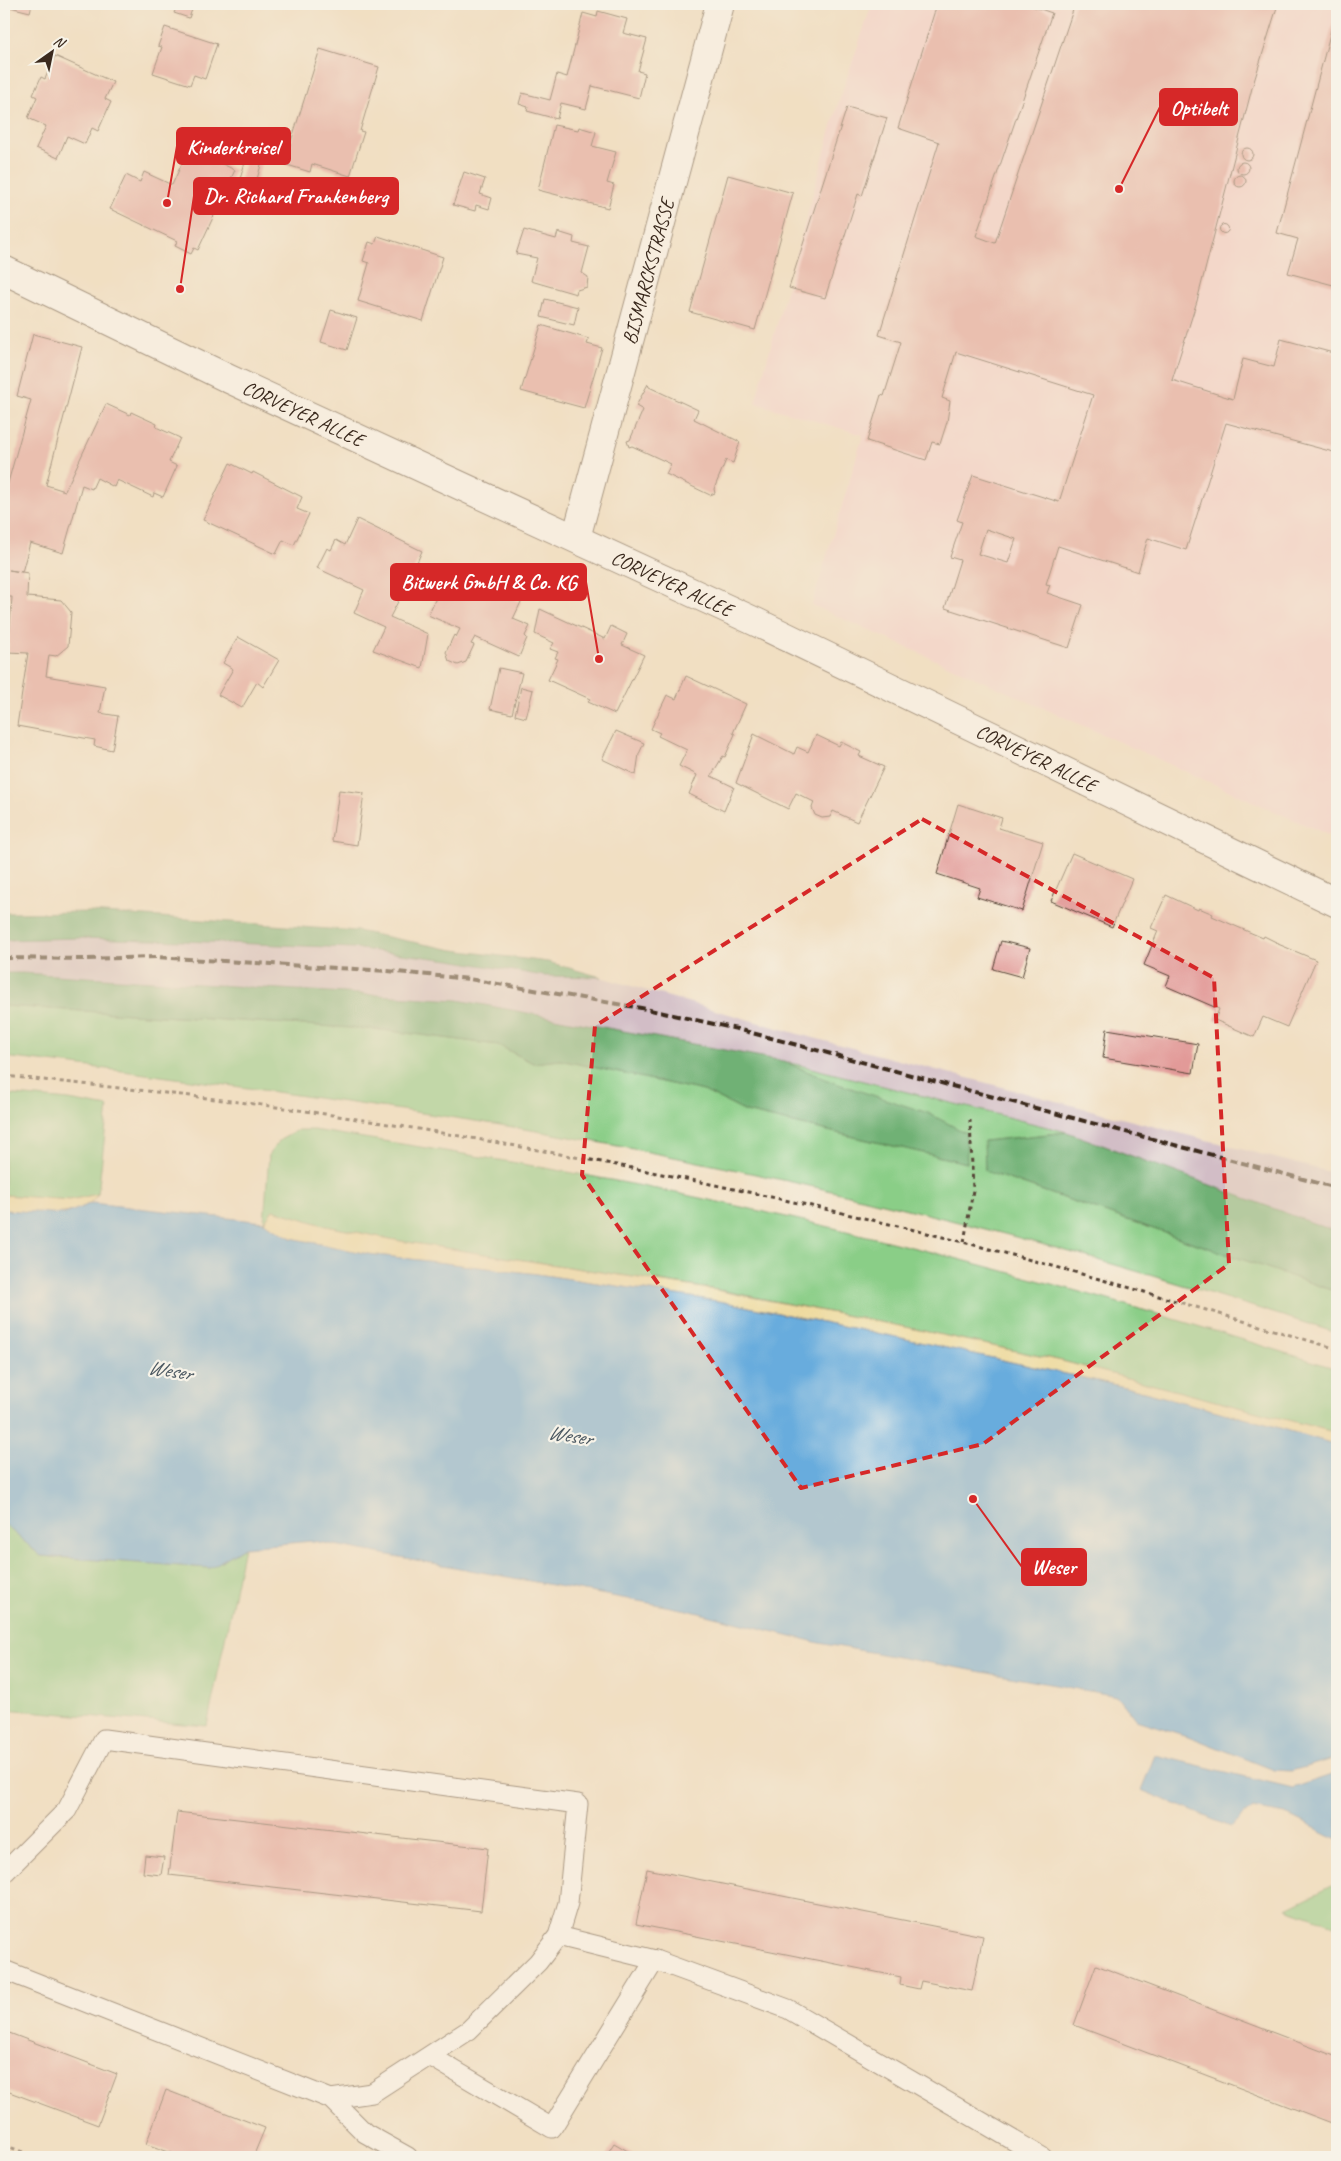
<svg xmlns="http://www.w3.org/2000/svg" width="1341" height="2161" font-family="Caveat,sans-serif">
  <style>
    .built { fill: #f7cfd1 }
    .industrial { fill: #d2bdc6 }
    .green { fill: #8ace87; stroke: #627c52 }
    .forest { fill: #6fb174; stroke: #556e49 }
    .sand { fill: #eeda9e; stroke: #94825e }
    .water { fill: #68acdd; stroke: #526b7e }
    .building { fill: #e29a98; fill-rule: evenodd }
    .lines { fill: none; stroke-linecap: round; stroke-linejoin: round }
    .service-casing { stroke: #564537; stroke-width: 21 }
    .minor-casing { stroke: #564537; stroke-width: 30 }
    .tertiary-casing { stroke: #564537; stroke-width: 30 }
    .path { stroke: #564537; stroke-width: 3; stroke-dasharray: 4 4; stroke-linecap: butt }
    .service { stroke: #fff; stroke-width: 19 }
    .minor { stroke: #fff; stroke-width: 28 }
    .tertiary { stroke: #fff; stroke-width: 28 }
    .rail { stroke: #3b2a1e; stroke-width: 4; stroke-dasharray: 8 4; stroke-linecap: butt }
    .marked { fill: none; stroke: #d62828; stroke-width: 4; stroke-dasharray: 10 6; stroke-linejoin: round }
    .labels { text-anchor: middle; stroke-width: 4.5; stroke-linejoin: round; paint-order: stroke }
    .street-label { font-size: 20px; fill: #3b2a1e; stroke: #f7f3e8 }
    .water-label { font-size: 21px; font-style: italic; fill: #4b5861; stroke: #f7f3e8 }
    .leader { fill: none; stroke: #d62828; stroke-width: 2 }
    .callout-dot { fill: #d62828; stroke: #f7f3e8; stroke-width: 2 }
    .callout { fill: #d62828; stroke: #d62828; stroke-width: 2 }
    .callout-label { font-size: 21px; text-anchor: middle; font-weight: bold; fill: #fff }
  </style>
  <rect width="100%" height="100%" fill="#f7f3e8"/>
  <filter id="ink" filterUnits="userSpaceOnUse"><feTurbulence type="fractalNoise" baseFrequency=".02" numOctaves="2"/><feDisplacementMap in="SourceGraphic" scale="10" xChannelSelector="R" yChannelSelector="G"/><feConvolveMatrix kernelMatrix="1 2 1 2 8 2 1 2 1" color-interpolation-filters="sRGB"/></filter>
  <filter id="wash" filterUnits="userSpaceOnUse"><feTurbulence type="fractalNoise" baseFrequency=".0096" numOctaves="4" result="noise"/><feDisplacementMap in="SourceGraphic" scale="20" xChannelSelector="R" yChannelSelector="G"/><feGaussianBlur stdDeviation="1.12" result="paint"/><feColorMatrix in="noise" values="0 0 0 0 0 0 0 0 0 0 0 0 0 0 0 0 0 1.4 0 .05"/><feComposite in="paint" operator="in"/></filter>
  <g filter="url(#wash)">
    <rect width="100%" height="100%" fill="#f1dfc2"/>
    <polygon class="built" points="872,4 1337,4 1337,839 812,605 863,435 755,403 838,104"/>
    <polygon class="industrial" points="90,912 357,931 454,950 548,962 798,1034 1337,1174 1337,1232 1067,1132 783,1061 458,1000 22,973 4,973 4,913"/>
    <g class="green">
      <path d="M4,1006L383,1030L498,1045L533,1063L560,1060L704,1091L746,1112L967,1163L832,1082L783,1061L1067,1132L985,1141V1171L1337,1292V1333C1213,1294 1089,1255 962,1223C836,1190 709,1163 581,1139C491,1122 400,1110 310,1097C208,1082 106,1068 4,1057Z"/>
      <polygon points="4,1094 69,1100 108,1107 98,1194 70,1200 4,1195"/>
      <path d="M298,1130H313C447,1151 581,1172 714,1201C925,1246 1132,1304 1337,1369V1433L1062,1361L904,1327L724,1291L400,1241L326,1226L273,1210L264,1222L269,1154L280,1140Z"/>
      <polygon points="4,1524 41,1556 210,1568 244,1547 207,1726 4,1709"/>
      <polygon points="1337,1883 1337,1926 1287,1908"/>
    </g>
    <g class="forest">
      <polygon points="90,912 357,931 454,950 548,962 601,977 544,976 450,960 352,948 183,941 79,938 4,940 4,913"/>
      <polygon points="4,973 22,973 458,1000 783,1061 832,1082 928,1113 966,1133 967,1163 746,1112 704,1091 560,1060 533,1063 498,1045 383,1030 4,1006"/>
      <polygon points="1067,1132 1337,1232 1337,1292 985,1171 984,1141"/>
    </g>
    <g class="sand">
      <path d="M98,1194C78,1223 34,1212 4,1210V1195L70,1200Z"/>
      <polygon points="273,1210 326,1226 400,1241 716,1290 905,1327 1062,1361 1337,1433 1337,1445 1266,1424 1125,1387 901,1338 724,1302 537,1274 368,1254 291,1238 264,1222"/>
    </g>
    <g class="water">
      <polygon points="92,1203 264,1222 291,1238 368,1254 537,1274 724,1302 901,1338 1125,1387 1266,1424 1337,1445 1337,1758 1291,1771 1274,1770 1188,1736 1136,1720 1117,1696 819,1643 687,1610 313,1541 244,1547 210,1568 41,1556 4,1524 4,1210 65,1214"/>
      <polygon points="1155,1755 1293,1788 1337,1773 1337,1839 1286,1814 1252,1808 1231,1827 1141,1790"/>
    </g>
    <g id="blocks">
      <g class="building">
        <polygon points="6,4 32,4 30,12 6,6"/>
        <polygon points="178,4 194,4 189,18 174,13"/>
        <path d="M937,4H1026L1052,13L976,236L995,243L1075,4H1278L1252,88L1197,301L1172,380L1233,399L1243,359L1274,367L1281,339L1337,354V377L1335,384H1337V453L1226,423L1186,550L1148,538L1138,572L1058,546L1046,584L1050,585L1047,593L1083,605L1069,648L945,608L960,560L950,557L962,522L957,520L973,475L1059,502L1093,395L956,352L942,398L950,401L947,422L940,444L932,442L926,460L867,441L881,395L884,396L901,342L879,335L939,142L898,128ZM986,529L1016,539L1008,563L978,554Z"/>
        <polygon points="1337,8 1337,286 1288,273 1298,239 1277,233"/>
        <polygon points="598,11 627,19 623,33 647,39 638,71 645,73 639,98 592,86 586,109 561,103 557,119 527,111 528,107 519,104 522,93 550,100 557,74 567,77 583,13 597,17"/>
        <polygon points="165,27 217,44 205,79 194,75 190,85 153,73 162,47 158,46"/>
        <polygon points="320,49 379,67 360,131 364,132 350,176 312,164 310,172 284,164"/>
        <polygon points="55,56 113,82 105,99 111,102 98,131 92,128 85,144 67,136 58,158 36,148 46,126 28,118 37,97 33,95 41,77 45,79"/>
        <polygon points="847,107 887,118 862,196 858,194 825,298 789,288"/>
        <polygon points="554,125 578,130 579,127 596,132 592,146 616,152 607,183 614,185 608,208 538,190"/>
        <polygon points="250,146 265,150 256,183 240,179"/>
        <circle cx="1247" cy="154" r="6"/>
        <polygon points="189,148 235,170 198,250 194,248 191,254 175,246 177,241 110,209 126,175 140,182 144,172 172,185"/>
        <circle cx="1243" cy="168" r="6"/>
        <polygon points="464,172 485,179 480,194 492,198 489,209 476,205 475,211 453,205"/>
        <circle cx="1240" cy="181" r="6"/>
        <polygon points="728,175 793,193 755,330 690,312"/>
        <circle cx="1224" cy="229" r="4.5"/>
        <polygon points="524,230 556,239 558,232 574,237 573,243 589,247 582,273 588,277 587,287 577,290 576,294 531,281 537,258 516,254"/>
        <polygon points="378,236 443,257 423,321 358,301 369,263 363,261 369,242 375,244"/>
        <polygon points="545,299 578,307 574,325 541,317"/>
        <polygon points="331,310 357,318 347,350 321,342"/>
        <polygon points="541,325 589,339 587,344 602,348 584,408 521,391"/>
        <polygon points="33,334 82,347 46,485 65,491 106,404 130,415 131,412 157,424 156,427 180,438 169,462 177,466 163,497 154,493 153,497 117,480 114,487 97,478 92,489 82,485 63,553 30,543 22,572 9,570 28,573 27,597 61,600 71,612 68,646 56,656 49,655 46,676 105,686 100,713 118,716 112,750 94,746 95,740 17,726 28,653 8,652 12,597 4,597 4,497 31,400 17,396"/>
        <polygon points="648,384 649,387 698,410 694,419 740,442 733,463 726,460 714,489 715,493 710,495 666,474 671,464 632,446 629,447 627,441 630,440 643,410 636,406"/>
        <polygon points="230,463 252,474 253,472 302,497 297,509 309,514 294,545 283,540 276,554 203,520"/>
        <polygon points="357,519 422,551 407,585 409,586 405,593 403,592 390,617 428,634 422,668 373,650 384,627 354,613 364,590 317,568 327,548 331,550 336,540 345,545"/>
        <polygon points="450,568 476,580 478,577 497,585 495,589 521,602 513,619 530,626 525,636 527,638 519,657 475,637 471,644 474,645 466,662 458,665 449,661 446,652 454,635 456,637 460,629 428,615"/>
        <polygon points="540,609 605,639 611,626 627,634 622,645 644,655 615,714 588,702 590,699 548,680 558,659 555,658 558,652 550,649 554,643 535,634"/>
        <polygon points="238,637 279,660 263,687 257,682 242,708 218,695 233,669 223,663"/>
        <polygon points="499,668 522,673 512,714 490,709"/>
        <polygon points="686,676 746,704 733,733 735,734 725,757 723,756 711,776 734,787 724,811 689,794 697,775 679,766 687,750 658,736 660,733 651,729 667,695 676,699"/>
        <polygon points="521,687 533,690 526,718 515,715"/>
        <polygon points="616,731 644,743 639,754 636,775 602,759"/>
        <polygon points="754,734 794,754 797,747 808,752 816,735 839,746 841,742 861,752 859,756 884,767 857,822 833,811 830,817 822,818 815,815 812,808 814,802 796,793 788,809 736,783"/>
        <polygon points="339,790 364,793 357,845 332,841"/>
        <polygon points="958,804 1002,818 999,828 1043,842 1022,911 977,897 980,888 937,874"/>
        <polygon points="1072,853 1132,879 1112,927 1051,901"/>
        <polygon points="1166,895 1198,910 1199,908 1213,914 1212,916 1263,938 1264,936 1278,943 1278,944 1316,960 1287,1027 1263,1017 1254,1037 1215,1020 1219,1009 1166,986 1170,976 1144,965 1158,931 1151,928"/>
        <polygon points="1001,941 1030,948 1022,977 993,969"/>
        <polygon points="1107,1029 1198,1044 1193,1073 1103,1058"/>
        <polygon points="177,1812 488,1848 481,1911 169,1875"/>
        <polygon points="145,1855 164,1857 161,1875 143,1873"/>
        <polygon points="647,1869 983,1936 972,1991 921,1981 919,1989 900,1985 901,1977 636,1924"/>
        <polygon points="1096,1965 1337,2057 1337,2125 1074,2025"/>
        <polygon points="4,2031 117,2074 98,2125 4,2090"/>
        <polygon points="166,2090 265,2128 253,2157 183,2157 146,2144"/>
        <polygon points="614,2143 638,2157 605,2157"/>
      </g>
    </g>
  </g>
  <g filter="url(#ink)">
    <use href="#blocks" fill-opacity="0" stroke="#564537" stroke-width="1"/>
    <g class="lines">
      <g class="service-casing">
        <g id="service">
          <polyline points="4,1873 67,1810 104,1739 578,1804 568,1903 558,1936 538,1962 469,2030 372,2093 331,2099"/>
          <polyline points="558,1936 655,1960 788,2009 1042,2157"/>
          <polyline points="4,1970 331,2099 365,2133 408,2157"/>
          <polyline points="430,2056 552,2128 655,1960"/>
        </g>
      </g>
      <g class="minor-casing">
        <g id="minor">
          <path id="s1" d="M576,538L720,4"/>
        </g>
      </g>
      <g class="tertiary-casing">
        <g id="tertiary">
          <path id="s2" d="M4,270L227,378L756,622L1337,903"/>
        </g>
      </g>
      <g class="path">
        <path d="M4,1076C122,1088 240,1100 357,1119C540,1148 722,1184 902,1227C1048,1262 1193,1306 1337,1349"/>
        <polyline points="964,1242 973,1190 970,1120"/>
        <polyline points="4,2145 36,2157"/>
      </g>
      <use href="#service" class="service"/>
      <use href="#minor" class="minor"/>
      <use href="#tertiary" class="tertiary"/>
      <polyline class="rail" points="4,958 84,959 156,957 387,971 469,979 641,1008 737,1029 1337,1188"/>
    </g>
  </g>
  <path d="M0 0H1341V2161H0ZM922,819L1214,978L1229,1264L983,1444L801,1488L582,1175L595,1026Z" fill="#f1dfc2" fill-opacity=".55" fill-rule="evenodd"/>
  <path class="marked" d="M922,819L1214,978L1229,1264L983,1444L801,1488L582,1175L595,1026Z"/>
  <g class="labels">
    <g class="street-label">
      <text dy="7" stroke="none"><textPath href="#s1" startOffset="276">BISMARCKSTRASSE</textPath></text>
      <text dy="7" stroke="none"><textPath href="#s2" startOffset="332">CORVEYER ALLEE</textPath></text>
      <text dy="7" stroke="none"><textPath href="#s2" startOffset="738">CORVEYER ALLEE</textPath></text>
      <text dy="7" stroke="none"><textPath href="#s2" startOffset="1142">CORVEYER ALLEE</textPath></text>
    </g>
    <g class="water-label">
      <text transform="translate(170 1370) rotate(9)" y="7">Weser</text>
      <text transform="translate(570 1435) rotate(9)" y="7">Weser</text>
    </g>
  </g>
  <path class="leader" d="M1119 189L1160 107M167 203L177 146M180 289L194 196M599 659L586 582M973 1499L1022 1567"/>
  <g class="callout-dot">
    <circle cx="1119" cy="189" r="5"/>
    <circle cx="167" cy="203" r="5"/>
    <circle cx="180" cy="289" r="5"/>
    <circle cx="599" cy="659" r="5"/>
    <circle cx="973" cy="1499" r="5"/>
  </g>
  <g class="callout">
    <rect x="1160" y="89" width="77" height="36" rx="5"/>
    <rect x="177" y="128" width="113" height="36" rx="5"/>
    <rect x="194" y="178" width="204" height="36" rx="5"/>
    <rect x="391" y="564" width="195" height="36" rx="5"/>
    <rect x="1022" y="1549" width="64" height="36" rx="5"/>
  </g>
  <g class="callout-label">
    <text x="1199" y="115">Optibelt</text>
    <text x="233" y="154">Kinderkreisel</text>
    <text x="296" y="203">Dr. Richard Frankenberg</text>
    <text x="489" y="589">Bitwerk GmbH &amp; Co. KG</text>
    <text x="1054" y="1574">Weser</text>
  </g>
  <rect width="1341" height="2161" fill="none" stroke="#f7f3e8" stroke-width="20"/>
  <g transform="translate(52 52) rotate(33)" stroke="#f7f3e8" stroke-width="4" paint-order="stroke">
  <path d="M0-4L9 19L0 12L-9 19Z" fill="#3b2a1e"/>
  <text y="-8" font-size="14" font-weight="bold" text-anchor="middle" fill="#3b2a1e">N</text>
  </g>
</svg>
